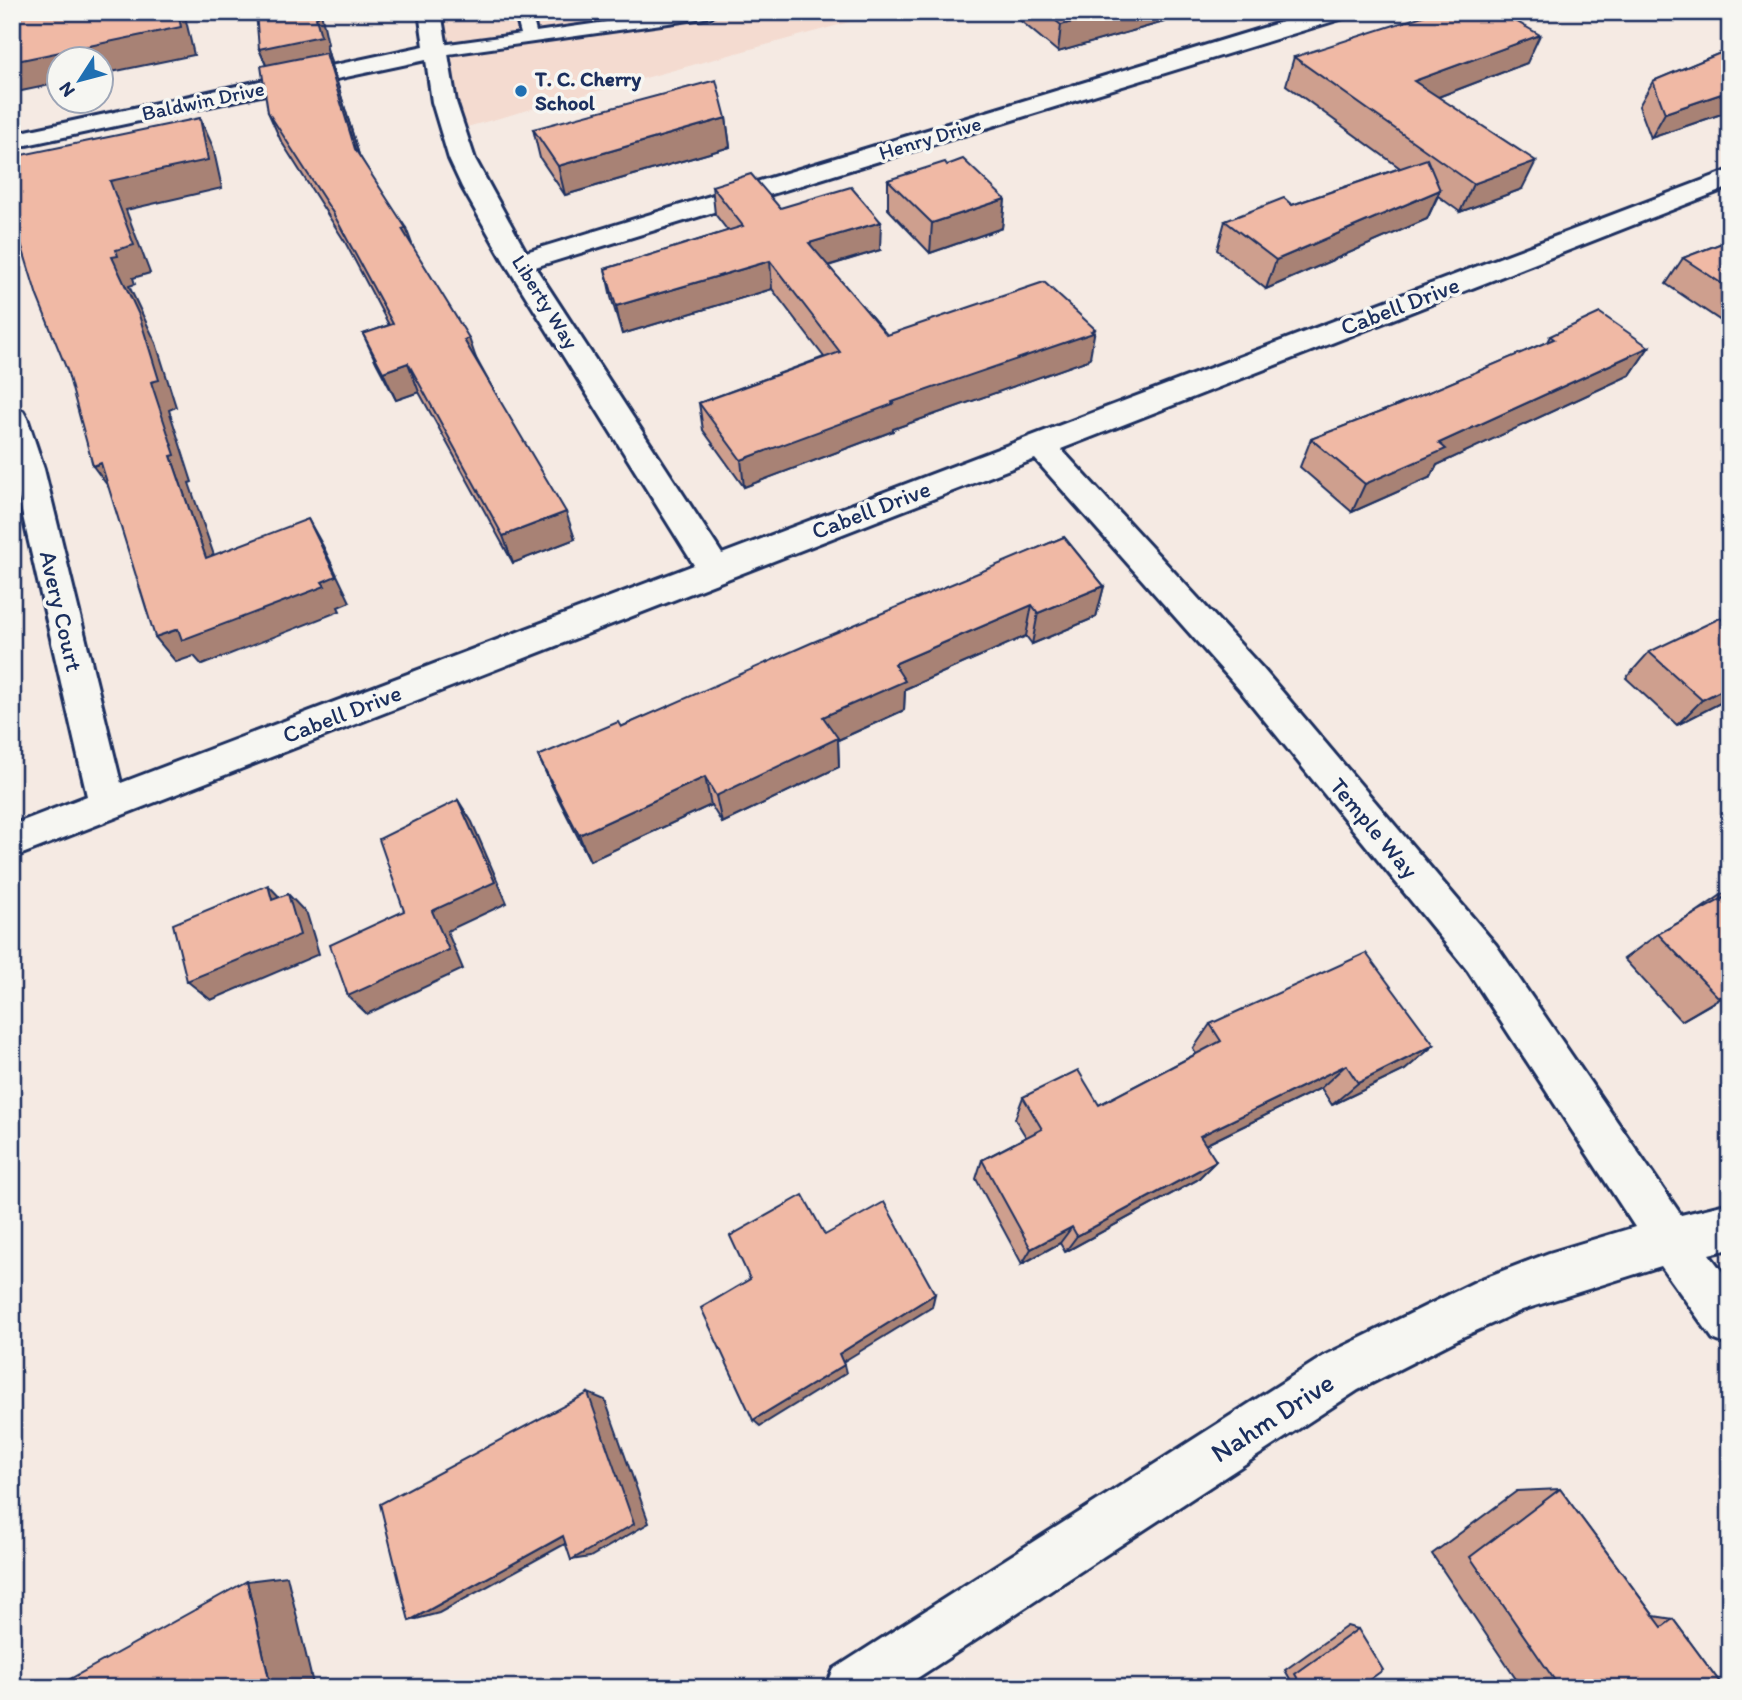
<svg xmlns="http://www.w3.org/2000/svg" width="1742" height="1700" font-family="Itim,sans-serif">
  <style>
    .built { fill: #f4dbd0 }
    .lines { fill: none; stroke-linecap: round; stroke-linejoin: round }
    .lane-casing { stroke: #1b2f5e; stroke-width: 6 }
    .street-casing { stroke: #1b2f5e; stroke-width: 6 }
    .lane { fill: #f6f6f2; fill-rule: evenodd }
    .street { fill: #f6f6f2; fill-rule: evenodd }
    .wall { fill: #ce9f8e; stroke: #1b2f5e; stroke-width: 2 }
    .shaded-wall { fill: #a88274; stroke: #1b2f5e; stroke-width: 2 }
    .building { fill: #f0b9a5; stroke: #1b2f5e; stroke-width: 2 }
    .poi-dot { fill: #1f6fb2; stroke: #f6f6f2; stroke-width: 2.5 }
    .labels { text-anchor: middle; stroke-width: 7; stroke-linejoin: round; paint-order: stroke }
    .far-poi-label { font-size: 21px; font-weight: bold; fill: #1b2f5e; stroke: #f6f6f2; text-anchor: start }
    .far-street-label { font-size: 21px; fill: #1b2f5e; stroke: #f6f6f2 }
    .street-label { font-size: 24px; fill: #1b2f5e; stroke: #f6f6f2 }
    .near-street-label { font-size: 28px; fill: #1b2f5e; stroke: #f6f6f2 }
  </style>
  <rect width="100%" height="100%" fill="#f5eae3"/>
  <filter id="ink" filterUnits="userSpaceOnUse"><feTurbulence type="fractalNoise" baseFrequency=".0143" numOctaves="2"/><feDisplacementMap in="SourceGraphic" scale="14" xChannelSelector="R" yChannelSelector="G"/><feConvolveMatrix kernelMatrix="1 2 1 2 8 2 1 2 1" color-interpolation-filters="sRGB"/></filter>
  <g filter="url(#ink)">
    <polygon class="built" points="428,12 886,12 452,131"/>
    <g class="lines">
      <g class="lane-casing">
        <polygon id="lane" points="515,12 531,12 536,32 677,12 718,12 711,17 434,56 426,51 434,46 521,34"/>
      </g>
      <g class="street-casing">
        <polygon id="street" points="419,12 441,12 456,102 475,159 526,252 1315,12 1350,12 1347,17 535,267 722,554 1730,170 1730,187 1061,449 1263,669 1496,945 1681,1215 1730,1203 1730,1249 1709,1254 1730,1282 1730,1346 1713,1339 1661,1266 1522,1310 1460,1338 1358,1390 902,1688 826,1688 834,1669 1324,1356 1479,1280 1549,1253 1635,1227 1468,971 1239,689 1035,459 12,858 12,825 87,796 12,468 12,408 23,411 27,418 44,469 121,783 694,565 505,263 462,187 449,159 432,102 426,60 12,148 12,134 424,46"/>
      </g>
      <use href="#lane" class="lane"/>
      <use href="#street" class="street"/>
    </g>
    <g class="wall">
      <polygon points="1016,12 1166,12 1164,22 1058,52 1016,17"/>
      <polygon points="328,44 326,45 331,63 330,63 337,82 359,155 477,360 575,539 513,563 419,392 396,400 376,362 363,334 389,325 345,242 281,141 268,112 266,65 259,49"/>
      <polygon points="1730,49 1730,111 1651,138 1639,106 1653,81"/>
      <polygon points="1294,57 1527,63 1438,97 1522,189 1460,212 1438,196 1427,219 1266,289 1217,250 1225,221 1292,205 1400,168 1286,85"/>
      <polygon points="726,118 730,147 565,195 540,158 533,129"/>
      <polygon points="947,165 1005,199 1002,228 930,253 888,209 888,180"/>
      <polygon points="712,186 780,208 880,250 828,266 887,335 1090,357 1088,360 893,429 893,431 744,487 703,430 699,403 824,357 772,289 622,334 611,297 605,269 728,231 715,214"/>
      <polygon points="1730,240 1730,327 1666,284 1683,258"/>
      <polygon points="1550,336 1649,347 1630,375 1437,465 1431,477 1352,512 1300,467 1311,439 1396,406 1547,342"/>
      <polygon points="1064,537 1104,586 1096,617 1032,644 1026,636 905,689 904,710 838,740 839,767 722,823 711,805 590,861 551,784 538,756 621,727"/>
      <polygon points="1730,626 1730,698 1677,725 1626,678 1649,652"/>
      <polygon points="1730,889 1730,993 1681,1021 1624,959 1658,934 1692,915"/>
      <polygon points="1210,1024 1434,1045 1405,1070 1332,1105 1321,1088 1205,1145 1216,1161 1197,1180 1065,1252 1060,1243 1022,1264 976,1179 982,1160 1026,1137 1015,1119 1023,1097 1099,1105 1196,1054 1193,1049"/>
      <polygon points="1560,1489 1654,1616 1673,1619 1724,1688 1522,1688 1432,1554 1517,1491"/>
      <polygon points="1347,1626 1358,1629 1358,1688 1295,1688 1285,1670"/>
    </g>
    <g class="shaded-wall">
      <polygon points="178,12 184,12 194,55 102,74 102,60 60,60 60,83 12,93 12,62"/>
      <polygon points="317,12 321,12 328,44 326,45 331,63 330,63 337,82 366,178 271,76 259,49 316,18"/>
      <polygon points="1109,12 1166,12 1164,22 1058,52 1061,25"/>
      <polygon points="1540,35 1527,63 1404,110 1414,81"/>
      <polygon points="1730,91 1730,111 1651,138 1665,113"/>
      <polygon points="200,118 213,147 222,188 126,210 150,273 133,278 135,284 129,286 156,343 176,407 169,410 192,482 189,483 224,584 206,558 171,456 112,257 110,181"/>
      <polygon points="726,118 730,147 565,195 558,166"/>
      <polygon points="1536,161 1522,189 1460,212 1473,184"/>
      <polygon points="1440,190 1427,219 1266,289 1276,260"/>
      <polygon points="1005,199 1002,228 930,253 932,223"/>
      <polygon points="12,209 28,234 14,237 12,235"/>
      <polygon points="881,222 880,250 810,271 809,243"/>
      <polygon points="406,228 417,257 402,229"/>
      <polygon points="770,261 772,289 622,334 616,306"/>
      <polygon points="1095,329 1090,357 1088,360 893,429 893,431 744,487 741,460 892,402"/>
      <polygon points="469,338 479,367 464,340"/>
      <polygon points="1649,347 1630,375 1437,465 1431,477 1352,512 1365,484 1439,443"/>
      <polygon points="408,363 419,392 396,400 383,372"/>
      <polygon points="101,463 113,493 93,466"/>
      <polygon points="566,512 575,539 513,563 503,536"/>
      <polygon points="308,519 323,546 350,602 338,607 340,611 202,665 194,656 176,662 155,637 322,582"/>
      <polygon points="1104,586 1096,617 1032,644 1038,613"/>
      <polygon points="1032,605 1026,636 905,689 904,710 838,740 839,767 722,823 716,796 894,664"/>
      <polygon points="1730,686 1730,698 1677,725 1702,700"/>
      <polygon points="705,777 711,805 590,861 579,835"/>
      <polygon points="458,800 472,822 507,903 447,931 463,969 367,1014 348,996 432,911"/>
      <polygon points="268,885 288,906 272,900"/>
      <polygon points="288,894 307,914 319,954 211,1000 187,981"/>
      <polygon points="1730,992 1730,993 1681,1021"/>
      <polygon points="1434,1045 1405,1070 1332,1105 1358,1083"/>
      <polygon points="1346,1065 1321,1088 1182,1156 1200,1136"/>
      <polygon points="1216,1161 1197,1180 1065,1252 1077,1236"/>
      <polygon points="1072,1227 1060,1243 1022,1264 1031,1249"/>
      <polygon points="935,1294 932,1307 841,1363 839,1354"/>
      <polygon points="844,1365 846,1373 760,1426 753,1420"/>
      <polygon points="588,1393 605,1400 649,1523 590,1557 571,1560"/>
      <polygon points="583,1534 439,1613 409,1621 563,1536"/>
      <polygon points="287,1576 314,1688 271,1688 247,1581"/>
    </g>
    <g class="building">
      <polygon points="12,12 178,12 181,27 12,62"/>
      <polygon points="256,12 317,12 318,17 316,18 321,36 259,49"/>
      <polygon points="1045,12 1109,12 1061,25"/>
      <polygon points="1435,12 1500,12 1540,35 1414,81 1536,161 1473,184 1294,57"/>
      <polygon points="1730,49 1730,91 1665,113 1653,81"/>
      <polygon points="326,53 355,149 406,228 402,229 469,338 464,340 566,512 503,536 408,363 383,372 363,334 393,324 333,213 268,112 261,66"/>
      <polygon points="716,80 726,118 558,166 533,129"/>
      <polygon points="200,118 208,160 110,181 134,245 116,250 118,256 112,257 139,315 159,380 151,382 175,455 171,456 206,558 308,519 336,576 322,582 325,586 182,640 178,629 155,637 101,463 93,466 67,370 37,296 12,214 12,157"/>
      <polygon points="963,159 1005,199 932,223 888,180 945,162 947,165"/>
      <polygon points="1427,159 1440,190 1276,260 1225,221 1284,198 1292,205"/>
      <polygon points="751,174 780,208 851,187 881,222 809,243 887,335 1044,282 1095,329 1091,331 1093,333 892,402 893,404 741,460 699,403 840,352 770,261 616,306 605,269 743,226 712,186"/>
      <polygon points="1730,240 1730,289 1683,258"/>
      <polygon points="1600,313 1649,347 1439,443 1446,449 1365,484 1311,439 1396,406 1554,339 1550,336"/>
      <polygon points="1064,537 1104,586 1038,613 1032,605 894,664 905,681 823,717 838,738 716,796 705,777 579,835 538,756 618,722 621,727 811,643"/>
      <polygon points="1720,618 1730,626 1730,686 1702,700 1649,652"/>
      <polygon points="458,800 495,882 432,911 449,950 348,996 330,945 404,911 379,839"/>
      <polygon points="268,885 272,900 288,894 300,935 187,981 173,924"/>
      <polygon points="1730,889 1730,992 1719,998 1658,934 1729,895 1725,891"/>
      <polygon points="1366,953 1434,1045 1358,1083 1346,1065 1200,1136 1216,1161 1077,1236 1072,1227 1031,1249 982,1160 1042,1129 1023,1097 1078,1070 1099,1105 1221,1041 1210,1024"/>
      <polygon points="803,1195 825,1235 884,1202 935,1294 839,1354 844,1365 753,1420 701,1308 750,1279 730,1236"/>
      <polygon points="588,1393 634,1524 571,1560 563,1536 409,1621 380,1504"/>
      <polygon points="1560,1489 1662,1627 1673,1619 1724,1688 1560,1688 1470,1557"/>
      <polygon points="247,1581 271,1688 54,1688"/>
      <polygon points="1358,1629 1383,1670 1358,1688 1303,1688 1295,1674"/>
    </g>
  </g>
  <circle class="poi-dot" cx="521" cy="91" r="7"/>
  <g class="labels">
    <g class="far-poi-label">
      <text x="535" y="86">T. C. Cherry<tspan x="535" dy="24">School</tspan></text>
    </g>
    <g class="far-street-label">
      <text transform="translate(203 101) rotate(-12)" y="7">Baldwin Drive</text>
      <text transform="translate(930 138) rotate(-17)" y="7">Henry Drive</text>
      <text transform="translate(545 302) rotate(58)" y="7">Liberty Way</text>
    </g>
    <g class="street-label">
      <text transform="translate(1400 306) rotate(-21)" y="8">Cabell Drive</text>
      <text transform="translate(871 510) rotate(-21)" y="8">Cabell Drive</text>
      <text transform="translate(61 611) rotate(77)" y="8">Avery Court</text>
      <text transform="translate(342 714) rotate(-21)" y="8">Cabell Drive</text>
      <text transform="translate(1374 828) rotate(50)" y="8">Temple Way</text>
    </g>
    <g class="near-street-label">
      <text transform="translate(1272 1417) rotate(-33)" y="10">Nahm Drive</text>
    </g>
  </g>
  <rect width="1742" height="1700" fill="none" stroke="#f6f6f2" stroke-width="42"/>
  <rect x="21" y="21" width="1700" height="1658" fill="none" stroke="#1b2f5e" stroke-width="2.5" filter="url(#ink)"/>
  <g transform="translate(80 80) rotate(234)"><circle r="33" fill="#f6f6f2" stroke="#9ea6b7" stroke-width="2"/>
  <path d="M0-5L12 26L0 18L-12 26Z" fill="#1f6fb2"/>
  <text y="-10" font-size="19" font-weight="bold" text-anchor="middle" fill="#1b2f5e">N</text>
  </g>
</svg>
